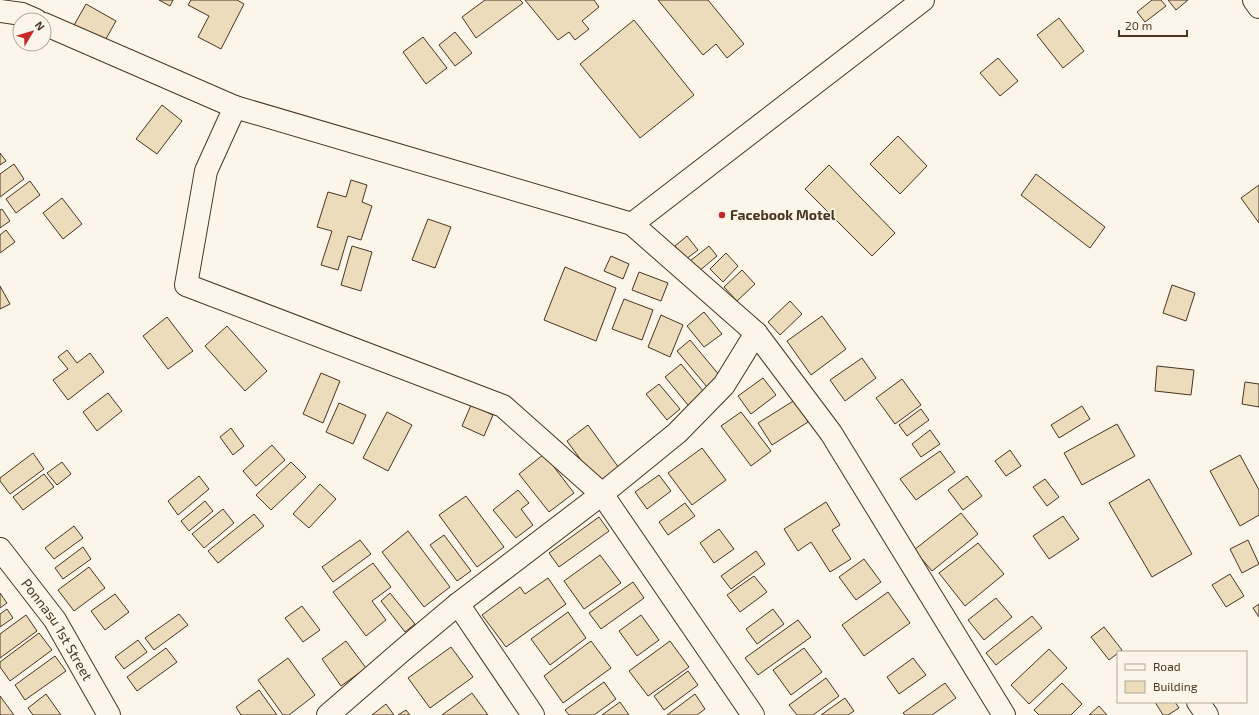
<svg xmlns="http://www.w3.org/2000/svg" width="1259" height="715" font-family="'Exo 2',sans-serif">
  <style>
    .building { fill: #ecdcbc; stroke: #4a3520 }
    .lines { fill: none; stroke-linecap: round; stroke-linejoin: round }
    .minor-casing { stroke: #4a3520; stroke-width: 24 }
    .minor { stroke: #fbf6e9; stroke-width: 22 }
    .poi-dot { fill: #c62828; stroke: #fbf6e9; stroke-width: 1.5 }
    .labels { text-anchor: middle; stroke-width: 3; stroke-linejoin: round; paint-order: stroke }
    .poi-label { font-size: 14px; font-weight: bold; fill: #4a3520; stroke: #fbf6e9; text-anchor: start }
    .street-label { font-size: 14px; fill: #4a3520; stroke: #fbf6e9 }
  </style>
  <rect width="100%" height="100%" fill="#fbf6e9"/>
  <g class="building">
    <polygon points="159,0 173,0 170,6"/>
    <polygon points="191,0 237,0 244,4 221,49 198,37 209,16 188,5"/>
    <polygon points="485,0 520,0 523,3 476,38 462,17"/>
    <polygon points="525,0 594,0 599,7 582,21 589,29 575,40 569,32 558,40"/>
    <polygon points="658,0 708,0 744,44 727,58 716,44 703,55"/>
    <polygon points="1152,0 1161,0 1166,6 1145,22 1137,12"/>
    <polygon points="1168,0 1188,0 1176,10"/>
    <polygon points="86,4 116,21 103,44 73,27"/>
    <polygon points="1059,18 1084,51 1063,68 1037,35"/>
    <polygon points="634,20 694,95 640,138 580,64"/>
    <polygon points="455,32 472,53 455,66 439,45"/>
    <polygon points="423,37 447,68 426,84 403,52"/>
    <polygon points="998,58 1018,81 1000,96 980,73"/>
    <polygon points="162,105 182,121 157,154 136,139"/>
    <polygon points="898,136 927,166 900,194 870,164"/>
    <polygon points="0,153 6,161 0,165"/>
    <polygon points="14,164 24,179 0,197 0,174"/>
    <polygon points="829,165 895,233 872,256 805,189"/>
    <polygon points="1036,174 1105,227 1090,248 1021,195"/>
    <polygon points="351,180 367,185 362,202 372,206 361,240 348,236 338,270 321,265 332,231 317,227 328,192 346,197"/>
    <polygon points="30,181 40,195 16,213 6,199"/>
    <polygon points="1259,185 1259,223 1241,198"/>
    <polygon points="62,198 82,224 63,239 43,213"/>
    <polygon points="2,209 10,221 0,228 0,210"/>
    <polygon points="428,219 451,227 435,268 412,260"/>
    <polygon points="6,230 15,242 0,253 0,235"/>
    <polygon points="687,236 698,250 686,259 675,246"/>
    <polygon points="352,246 372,252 361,291 341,285"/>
    <polygon points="709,246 717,256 698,272 690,261"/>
    <polygon points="726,253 738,266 723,282 710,269"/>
    <polygon points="611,256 629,264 623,279 604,271"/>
    <polygon points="565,267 616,288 596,341 544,320"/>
    <polygon points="742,270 755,284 737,301 724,287"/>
    <polygon points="639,272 668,283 661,301 632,290"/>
    <polygon points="1172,285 1195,293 1186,321 1163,313"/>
    <polygon points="0,286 10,304 0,309"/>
    <polygon points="624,299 653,310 642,340 612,329"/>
    <polygon points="790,301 802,314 780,335 768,322"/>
    <polygon points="704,312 722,334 704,347 687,326"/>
    <polygon points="661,315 683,325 670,357 648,347"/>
    <polygon points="822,316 846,349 811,375 787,341"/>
    <polygon points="167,317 193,351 168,369 143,336"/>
    <polygon points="227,326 267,371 245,391 205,346"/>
    <polygon points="690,340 720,376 707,387 677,351"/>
    <polygon points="67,350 77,363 90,353 104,372 68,400 53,380 68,369 58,357"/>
    <polygon points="862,358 876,378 845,401 830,380"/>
    <polygon points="681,364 704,392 688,405 665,377"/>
    <polygon points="1157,366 1194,370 1191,395 1155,391"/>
    <polygon points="321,373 340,381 323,423 303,414"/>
    <polygon points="763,378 776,395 751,414 738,396"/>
    <polygon points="902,379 921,405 895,424 876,398"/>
    <polygon points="1245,382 1259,384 1259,407 1242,404"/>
    <polygon points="659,384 680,409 667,420 646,394"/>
    <polygon points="108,393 122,411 97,431 83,412"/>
    <polygon points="795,400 808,422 772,445 758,423"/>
    <polygon points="339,403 366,415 353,444 326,432"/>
    <polygon points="471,405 493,415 484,436 462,426"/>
    <polygon points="1082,406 1090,419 1059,438 1051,425"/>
    <polygon points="921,409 929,420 907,436 899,425"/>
    <polygon points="387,412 412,425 388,471 363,458"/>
    <polygon points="741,412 771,451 751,466 721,426"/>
    <polygon points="1117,424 1135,456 1082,485 1064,453"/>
    <polygon points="588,425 619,468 598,483 567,441"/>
    <polygon points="231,428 244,446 233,455 220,437"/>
    <polygon points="930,430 940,444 921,457 912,444"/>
    <polygon points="272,445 285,460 256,486 243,471"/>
    <polygon points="702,448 726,480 692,505 668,473"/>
    <polygon points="1010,450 1021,466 1006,476 995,461"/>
    <polygon points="940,451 955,472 916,500 900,479"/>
    <polygon points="33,453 44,469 10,494 0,481 0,478"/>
    <polygon points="544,454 574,493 549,512 519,474"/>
    <polygon points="1240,455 1259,490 1259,515 1240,526 1210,471"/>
    <polygon points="62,462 71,474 57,485 47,473"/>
    <polygon points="291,462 306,477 271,510 256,495"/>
    <polygon points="44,474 54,487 23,510 13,497"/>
    <polygon points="659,475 671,491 647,509 635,492"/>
    <polygon points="199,476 209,489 178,515 168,501"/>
    <polygon points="967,476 982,496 963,510 948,490"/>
    <polygon points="1045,479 1059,497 1047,506 1033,487"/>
    <polygon points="1149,479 1192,554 1152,577 1109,503"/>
    <polygon points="320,484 336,499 309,528 293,514"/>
    <polygon points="518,490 529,503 521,509 533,525 516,538 493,510"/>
    <polygon points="466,496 504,547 477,567 439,515"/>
    <polygon points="205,501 213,511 189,531 181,521"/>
    <polygon points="826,502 840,525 832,530 851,559 830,572 811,542 798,551 784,529"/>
    <polygon points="685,503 695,516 668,535 659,522"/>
    <polygon points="223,509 234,523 204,548 192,534"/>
    <polygon points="961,513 978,534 932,571 914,550"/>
    <polygon points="254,514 264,526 218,563 208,551"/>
    <polygon points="1063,516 1079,539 1049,559 1033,536"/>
    <polygon points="599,517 609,531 559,567 549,553"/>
    <polygon points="74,526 83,538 54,559 45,548"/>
    <polygon points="719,529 734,549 714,563 700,543"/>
    <polygon points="408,531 450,587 424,607 382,552"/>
    <polygon points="444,535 471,571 457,581 430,545"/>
    <polygon points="360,540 371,554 333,582 322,567"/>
    <polygon points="1248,540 1259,564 1242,573 1230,549"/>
    <polygon points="978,543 1004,574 965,606 939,573"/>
    <polygon points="83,547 91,559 63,579 55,568"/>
    <polygon points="756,551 765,564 731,589 721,576"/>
    <polygon points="600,555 621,583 584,609 564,581"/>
    <polygon points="864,559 881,582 856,600 839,577"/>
    <polygon points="373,563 391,587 372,601 386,620 366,636 333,592"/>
    <polygon points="89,567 105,588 74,611 58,590"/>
    <polygon points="1230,574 1244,596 1226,607 1212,585"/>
    <polygon points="754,576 767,592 740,612 727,595"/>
    <polygon points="548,578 566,604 506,647 482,615 520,587 525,594"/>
    <polygon points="633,582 644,598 601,629 589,613"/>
    <polygon points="888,592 910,623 864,656 842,625"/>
    <polygon points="0,593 7,603 0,608"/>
    <polygon points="390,593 415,624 405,632 381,601"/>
    <polygon points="115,594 129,612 105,630 91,611"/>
    <polygon points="996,598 1012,617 984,640 968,620"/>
    <polygon points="1259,604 1259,617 1253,608"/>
    <polygon points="302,606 320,630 303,642 285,618"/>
    <polygon points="7,609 13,618 0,627 0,614"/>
    <polygon points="773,609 784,624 757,644 746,629"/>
    <polygon points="568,612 586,638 550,665 531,639"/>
    <polygon points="179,614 188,625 154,650 145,638"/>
    <polygon points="26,615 37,631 0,658 0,634"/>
    <polygon points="641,615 659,640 637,656 619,631"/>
    <polygon points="1032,616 1042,628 996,665 986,653"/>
    <polygon points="798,620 811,637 758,675 745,658"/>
    <polygon points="1104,627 1122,650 1109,660 1091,637"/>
    <polygon points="39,633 52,650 10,681 0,667 0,662"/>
    <polygon points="138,640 147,652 124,669 115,657"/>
    <polygon points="346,641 366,668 341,686 322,659"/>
    <polygon points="591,641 611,668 563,703 544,676"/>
    <polygon points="670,641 689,667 648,696 629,671"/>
    <polygon points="451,647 473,677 430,708 408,678"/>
    <polygon points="166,648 177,662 137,691 127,677"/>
    <polygon points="804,648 822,672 791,695 773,670"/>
    <polygon points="1049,649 1067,668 1029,704 1011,685"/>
    <polygon points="55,656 66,671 25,700 15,685"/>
    <polygon points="288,658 315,695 289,715 283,715 258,680"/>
    <polygon points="913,658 926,675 899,694 887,677"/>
    <polygon points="688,671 698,685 664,710 654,696"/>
    <polygon points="826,678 839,696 813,715 797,715 789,705"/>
    <polygon points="604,682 616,699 594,715 569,715 565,710"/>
    <polygon points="945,683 956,698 932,715 905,715 903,713"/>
    <polygon points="1062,683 1082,704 1071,715 1039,715 1034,710"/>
    <polygon points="259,690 277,715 241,715 236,707"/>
    <polygon points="472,693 488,715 442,715"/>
    <polygon points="46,694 61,715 33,715 28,708"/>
    <polygon points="695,694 705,709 697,715 667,715"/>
    <polygon points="0,696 14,715 0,715"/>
    <polygon points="845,698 854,711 848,715 821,715"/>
    <polygon points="620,702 629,715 602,715"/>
    <polygon points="1155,702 1175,702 1179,708 1168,715 1163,715"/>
    <polygon points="386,704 394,715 372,715"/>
    <polygon points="1099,706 1107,715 1089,715"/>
    <polygon points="406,710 410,715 398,715"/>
  </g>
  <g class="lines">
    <g class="minor-casing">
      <g id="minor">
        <polyline points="1254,0 1259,7"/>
        <polyline points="0,11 22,14 36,20"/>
        <polyline points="44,24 235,107 632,224 756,333 831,433 1004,715"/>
        <polyline points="235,107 206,171 186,285 503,406 602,494 753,715"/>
        <polyline points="632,224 923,0"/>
        <path id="s1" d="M0,549L55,620L109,715"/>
        <polyline points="458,604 533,715"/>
        <polyline points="1198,702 1207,715"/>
        <polyline points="328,715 403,650 458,604 602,494 677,433 724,385 756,333"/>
      </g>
    </g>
    <use href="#minor" class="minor"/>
  </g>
  <circle class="poi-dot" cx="722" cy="215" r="4"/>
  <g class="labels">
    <g class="poi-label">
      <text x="730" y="220">Facebook Motel</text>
    </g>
    <g class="street-label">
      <text dy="5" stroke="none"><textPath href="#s1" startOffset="99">Ponnasu 1st Street</textPath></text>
    </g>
  </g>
  <rect x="1117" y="651" width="130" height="52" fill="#fbf6e9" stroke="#b4a999"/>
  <rect x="1125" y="664" width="20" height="6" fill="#fbf6e9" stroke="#b4a999"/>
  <text x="1153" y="671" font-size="12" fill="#4a3520">Road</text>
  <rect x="1125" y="681" width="20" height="12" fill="#ecdcbc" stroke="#b4a999"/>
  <text x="1153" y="691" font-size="12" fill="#4a3520">Building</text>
  <g transform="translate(32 32) rotate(52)"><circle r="19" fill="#fbf6e9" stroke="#b4a999"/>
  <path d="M0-3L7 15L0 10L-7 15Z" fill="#c62828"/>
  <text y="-6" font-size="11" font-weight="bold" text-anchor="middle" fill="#4a3520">N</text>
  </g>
  <path d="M1119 30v6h68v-6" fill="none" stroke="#4a3520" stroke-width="2"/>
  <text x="1125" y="30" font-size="12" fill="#4a3520" stroke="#fbf6e9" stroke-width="3" paint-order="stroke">20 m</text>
</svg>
